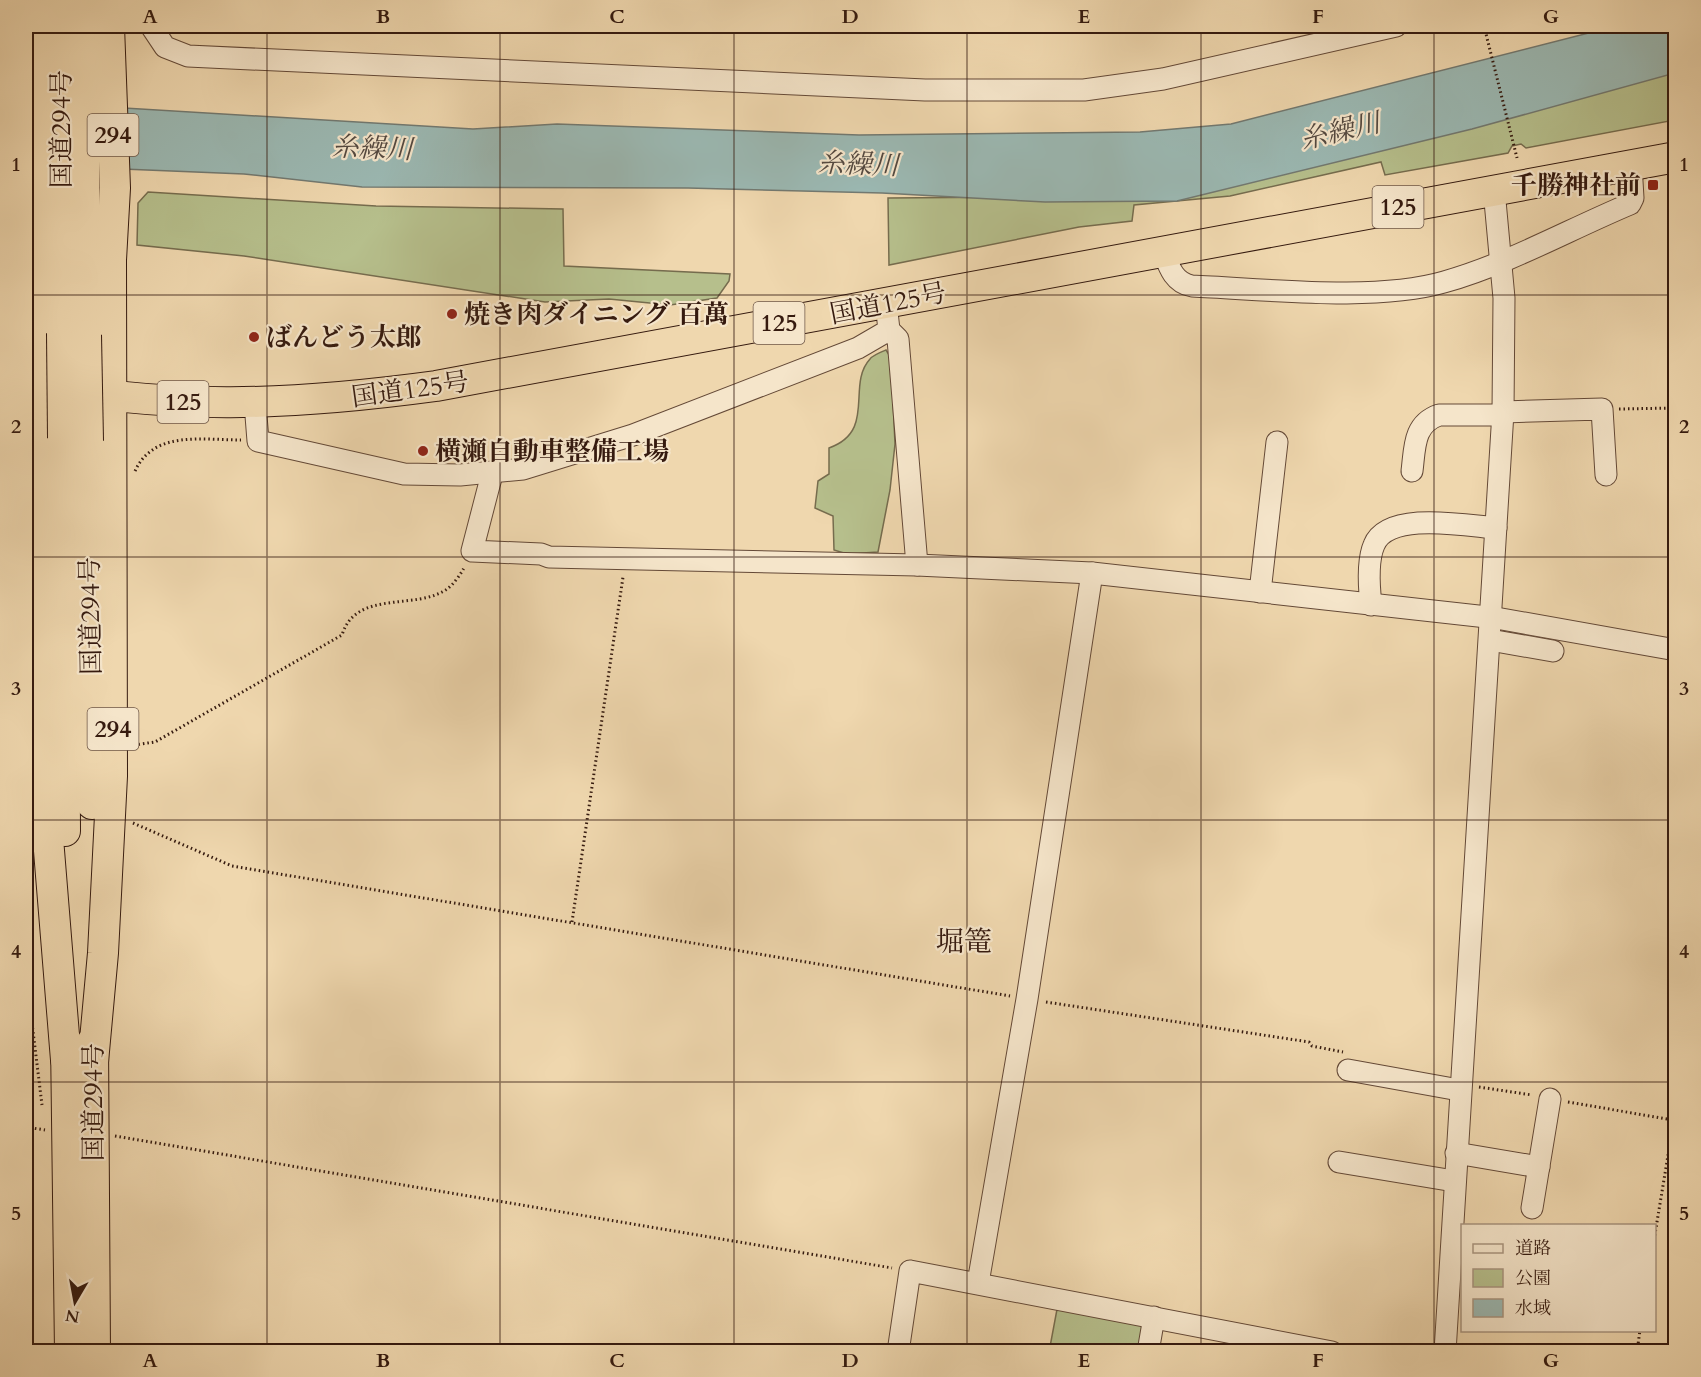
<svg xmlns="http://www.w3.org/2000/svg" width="1701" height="1377" font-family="Cardo,'Noto Serif JP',serif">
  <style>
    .green { fill: #b6bf8c; stroke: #766c4e; stroke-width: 1.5 }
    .water { fill: #9bb8b2; stroke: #727971; stroke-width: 1.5 }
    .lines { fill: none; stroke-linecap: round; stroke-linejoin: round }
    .minor-casing { stroke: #644937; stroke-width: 23 }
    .highway-casing { stroke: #351a0f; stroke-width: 32 }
    .path { stroke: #351a0f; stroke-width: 3; stroke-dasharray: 1.5 3; stroke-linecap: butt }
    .minor { stroke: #f5e5ca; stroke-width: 21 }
    .highway { stroke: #efd7ae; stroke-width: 30 }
    .highway-bridge-casing { stroke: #351a0f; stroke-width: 32; stroke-linecap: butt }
    .highway-bridge { stroke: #efd7ae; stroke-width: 30 }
    .grid { fill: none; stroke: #351a0f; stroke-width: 1.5; stroke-opacity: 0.55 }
    .poi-dot { fill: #8f2418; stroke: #f5e5ca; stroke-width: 2 }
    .labels { text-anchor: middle; stroke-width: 4.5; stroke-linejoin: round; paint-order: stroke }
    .shield { fill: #f5e5ca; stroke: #6f5747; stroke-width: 1.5 }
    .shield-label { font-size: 24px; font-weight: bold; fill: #351a0f }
    .street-label { font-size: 26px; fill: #351a0f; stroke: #f5e5ca }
    .poi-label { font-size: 26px; font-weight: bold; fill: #351a0f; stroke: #f5e5ca; text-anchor: start }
    .water-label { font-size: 27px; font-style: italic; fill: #544940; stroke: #f5e5ca }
    .quarter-label { font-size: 28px; fill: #351a0f; stroke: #f5e5ca }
    .neatline { fill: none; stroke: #351a0f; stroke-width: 2 }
    .grid-label { font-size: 20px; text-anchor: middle; font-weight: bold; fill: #351a0f }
  </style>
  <rect width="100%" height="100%" fill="#efd7ae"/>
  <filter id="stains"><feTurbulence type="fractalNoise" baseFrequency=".00333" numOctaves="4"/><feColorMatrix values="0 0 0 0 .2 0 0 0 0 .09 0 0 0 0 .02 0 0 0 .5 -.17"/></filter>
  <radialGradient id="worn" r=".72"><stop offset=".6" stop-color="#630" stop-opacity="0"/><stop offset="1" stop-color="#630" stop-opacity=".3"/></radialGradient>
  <g class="green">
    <polygon points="1675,69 1675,120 1526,148 1521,144 1512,146 1508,153 1385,175 1381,162 1230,196 1134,205 1132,221 1079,227 889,265 888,198 1028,197"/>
    <polygon points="148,192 376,206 563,209 564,266 730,274 729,281 717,298 670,305 609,299 545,302 244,256 137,245 138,203"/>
    <path d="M886,350L891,358L895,444L890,490L878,552L847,554L834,550L833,516L815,508L818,481L829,474V448C877,431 846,385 870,359C873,355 881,352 886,350Z"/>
    <polygon points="1058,1304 1147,1326 1142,1351 1049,1352"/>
  </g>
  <polygon class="water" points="1616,26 1675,26 1675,73 1472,129 1177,201 1045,202 882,193 688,188 362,187 244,174 26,165 26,102 473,129 557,124 859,135 1140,132 1231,124"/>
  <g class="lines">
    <g class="minor-casing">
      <g id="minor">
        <polyline points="151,26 165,47 188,56 925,90 1084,90 1163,79 1396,26"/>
        <path d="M1163,251C1169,267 1174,283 1192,286C1265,289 1375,302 1444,282C1508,264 1568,230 1630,204L1633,198L1631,165"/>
        <polyline points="889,330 898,339 917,565"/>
        <polyline points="255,403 258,441 404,474 460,475 523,469 633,435 858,348 889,330 886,303"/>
        <polyline points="1503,412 1602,409 1606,475"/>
        <path d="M1412,471C1415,448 1413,424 1439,415H1503"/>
        <polyline points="492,474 472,551 541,554 549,557 917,565 1092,573 1496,618 1676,650"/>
        <polyline points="1260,592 1277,442"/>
        <path d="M1371,605C1369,587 1367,561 1374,545C1388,510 1468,526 1496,528"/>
        <polyline points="1490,640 1553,651"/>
        <polyline points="1348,1070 1459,1090"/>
        <polyline points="1456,1153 1539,1167"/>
        <polyline points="1339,1162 1454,1181"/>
        <polyline points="1532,1208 1550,1099"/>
        <polyline points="978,1283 1027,999 1092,573"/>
        <polyline points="898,1352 910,1271 1332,1352"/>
        <polyline points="1148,1352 1154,1317"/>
        <polyline points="1445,1352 1503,412 1504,298 1494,190"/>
      </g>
    </g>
    <g class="highway-casing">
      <g id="highway">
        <polyline points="37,26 35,336 41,752 66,1060"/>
        <polyline points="61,26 62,333"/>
        <polyline points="83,26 86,335"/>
        <path d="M26,381C166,412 295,405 436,386L1676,157"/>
        <polyline points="63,438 65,831"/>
        <polyline points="88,441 92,804"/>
        <polyline points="66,1041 70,1352"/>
        <polyline points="93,1041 95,1352"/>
        <polyline points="93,1062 103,953 112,776 111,260 115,188 109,26"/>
      </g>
    </g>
    <g class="path">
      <polyline points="1484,26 1517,158"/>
      <polyline points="1619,409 1676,408"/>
      <path d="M135,471C154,430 202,440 241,440"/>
      <path d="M134,745L155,742L342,635C356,589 416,611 447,589C454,584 460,575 464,568"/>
      <polyline points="133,823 232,866 1010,996"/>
      <polyline points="26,875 31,1015 42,1105"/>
      <polyline points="572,922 623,577"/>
      <polyline points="1046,1002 1309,1042 1312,1046 1343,1052"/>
      <polyline points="1479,1087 1532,1095"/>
      <polyline points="1568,1102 1673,1120"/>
      <polyline points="26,1127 45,1130"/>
      <polyline points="115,1136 892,1268"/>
      <polyline points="1654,1240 1676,1107"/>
      <polyline points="1637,1352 1640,1330"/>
    </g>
    <use href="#minor" class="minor"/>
    <use href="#highway" class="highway"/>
    <g class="highway-bridge-casing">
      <g id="highway-bridge">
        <polyline points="62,333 63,438"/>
        <polyline points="86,335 88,441"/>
      </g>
    </g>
    <use href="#highway-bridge" class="highway-bridge"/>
  </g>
  <path class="grid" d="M267,26V1352M500,26V1352M734,26V1352M967,26V1352M1201,26V1352M1434,26V1352M26,295H1676M26,557H1676M26,820H1676M26,1082H1676"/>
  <g class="poi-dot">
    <rect x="1647" y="179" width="12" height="12" rx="3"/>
    <circle cx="452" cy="314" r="6"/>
    <circle cx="254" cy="337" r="6"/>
    <circle cx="423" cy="451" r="6"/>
  </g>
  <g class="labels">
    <g class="shield">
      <rect x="87.5" y="114" width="51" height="42" rx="4.5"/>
      <rect x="1372.5" y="186" width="51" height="42" rx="4.5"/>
      <rect x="753.5" y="302" width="51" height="42" rx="4.5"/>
      <rect x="157.5" y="381" width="51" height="42" rx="4.5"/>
      <rect x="87.5" y="708" width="51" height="42" rx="4.5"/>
    </g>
    <g class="shield-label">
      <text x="113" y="143">294</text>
      <text x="1398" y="215">125</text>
      <text x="779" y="331">125</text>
      <text x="183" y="410">125</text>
      <text x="113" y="737">294</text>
    </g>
    <g class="street-label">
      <text transform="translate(61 129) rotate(-90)" y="9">国道294号</text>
      <text transform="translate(888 303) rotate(-11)" y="9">国道125号</text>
      <text transform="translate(410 389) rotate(-8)" y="9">国道125号</text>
      <text transform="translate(90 616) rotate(-91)" y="9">国道294号</text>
      <text transform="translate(93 1102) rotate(-90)" y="9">国道294号</text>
    </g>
    <g class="poi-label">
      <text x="1641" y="194" text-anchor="end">千勝神社前</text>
      <text x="464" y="323">焼き肉ダイニング 百萬</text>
      <text x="266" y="346">ばんどう太郎</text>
      <text x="435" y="460">横瀬自動車整備工場</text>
    </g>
    <g class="water-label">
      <text transform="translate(1340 131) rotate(-13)" y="9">糸繰川</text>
      <text transform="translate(372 148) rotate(2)" y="9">糸繰川</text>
      <text transform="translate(858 164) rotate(2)" y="9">糸繰川</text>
    </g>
    <g class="quarter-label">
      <text x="964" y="951">堀篭</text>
    </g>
  </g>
  <rect width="1701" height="1377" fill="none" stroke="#efd7ae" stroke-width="66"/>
  <rect x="1461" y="1224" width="195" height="108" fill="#f5e5ca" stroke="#a8947f" stroke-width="1.5"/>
  <rect x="1473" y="1244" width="30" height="9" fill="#f5e5ca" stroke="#a8947f" stroke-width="1.5"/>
  <text x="1515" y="1254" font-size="18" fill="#351a0f">道路</text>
  <rect x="1473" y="1269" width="30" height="18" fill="#b6bf8c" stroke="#a8947f" stroke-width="1.5"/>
  <text x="1515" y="1284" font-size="18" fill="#351a0f">公園</text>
  <rect x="1473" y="1299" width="30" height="18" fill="#9bb8b2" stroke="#a8947f" stroke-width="1.5"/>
  <text x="1515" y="1314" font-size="18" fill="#351a0f">水域</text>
  <g transform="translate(75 1302) rotate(190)" stroke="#f5e5ca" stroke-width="4.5" paint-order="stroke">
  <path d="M0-4.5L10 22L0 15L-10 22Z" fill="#351a0f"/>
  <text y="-9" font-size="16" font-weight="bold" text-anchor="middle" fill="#351a0f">N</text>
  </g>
  <rect x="33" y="33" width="1635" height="1311" class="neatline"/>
  <g class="grid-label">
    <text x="150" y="23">A</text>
    <text x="383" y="23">B</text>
    <text x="617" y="23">C</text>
    <text x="850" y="23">D</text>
    <text x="1084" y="23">E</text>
    <text x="1318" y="23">F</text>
    <text x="1551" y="23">G</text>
    <text x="16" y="171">1</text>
    <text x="1684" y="171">1</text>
    <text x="16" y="433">2</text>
    <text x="1684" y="433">2</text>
    <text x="16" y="695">3</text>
    <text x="1684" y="695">3</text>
    <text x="16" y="958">4</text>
    <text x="1684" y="958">4</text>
    <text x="16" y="1220">5</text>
    <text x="1684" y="1220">5</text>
    <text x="150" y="1367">A</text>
    <text x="383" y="1367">B</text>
    <text x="617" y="1367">C</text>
    <text x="850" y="1367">D</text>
    <text x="1084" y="1367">E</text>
    <text x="1318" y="1367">F</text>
    <text x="1551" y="1367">G</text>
  </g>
  <rect width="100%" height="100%" filter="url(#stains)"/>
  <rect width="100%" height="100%" fill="url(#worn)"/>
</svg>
